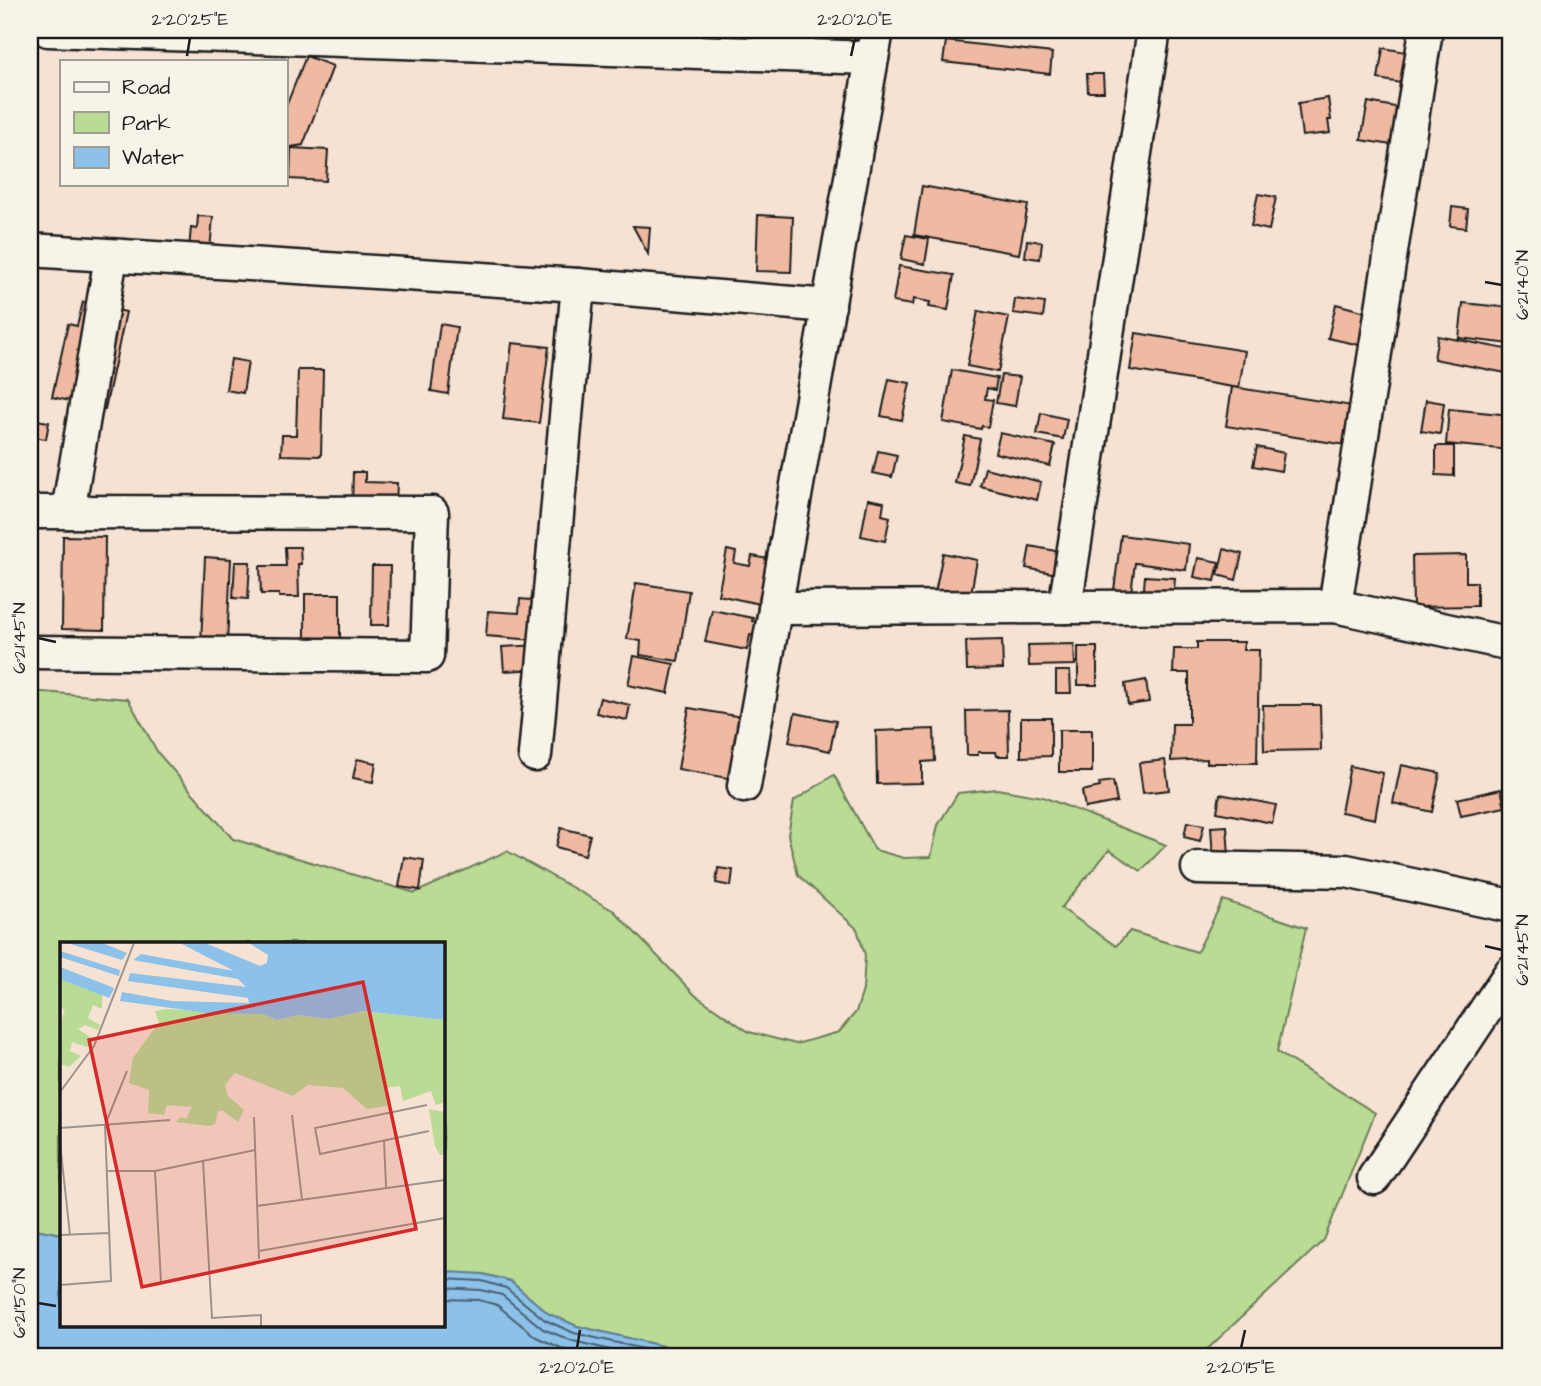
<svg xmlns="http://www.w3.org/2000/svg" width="1541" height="1386" font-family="'Architects Daughter',sans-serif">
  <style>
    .green { fill: #b9db94; stroke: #6a7c58; stroke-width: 2 }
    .water { fill: #8cc1e9; stroke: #5f7f97; stroke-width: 2 }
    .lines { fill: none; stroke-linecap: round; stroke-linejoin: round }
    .shore { stroke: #495e6e; stroke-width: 2 }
    .building { fill: #efbaa1; stroke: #1c1c1c; stroke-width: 2 }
    .minor-casing { stroke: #1c1c1c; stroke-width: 37 }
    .minor { stroke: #f7f3e8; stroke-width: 32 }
    .ticks { fill: none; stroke: #1c1c1c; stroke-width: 2.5 }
    .inset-road { fill: none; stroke: #9e938a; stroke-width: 2 }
    .view { fill: #d62828; fill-opacity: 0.15; stroke: #d62828; stroke-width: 3.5 }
    .inset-edge { fill: none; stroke: #1c1c1c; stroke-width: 3.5 }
    .neatline { fill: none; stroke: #1c1c1c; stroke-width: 2.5 }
    .ticks-label { font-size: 18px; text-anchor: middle; fill: #1c1c1c }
  </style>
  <rect width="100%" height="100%" fill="#f5e2d3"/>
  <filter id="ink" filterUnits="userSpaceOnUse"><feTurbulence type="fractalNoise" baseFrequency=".0143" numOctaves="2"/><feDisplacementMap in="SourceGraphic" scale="14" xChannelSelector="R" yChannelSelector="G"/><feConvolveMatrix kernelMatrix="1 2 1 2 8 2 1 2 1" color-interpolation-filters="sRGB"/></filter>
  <g filter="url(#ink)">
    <polygon class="green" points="30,691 128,699 158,753 233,839 415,893 507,851 614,911 695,995 749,1032 796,1044 839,1032 856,1012 863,990 865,955 857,929 798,875 788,835 794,801 834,775 875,850 904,858 931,857 938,825 958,793 997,789 1043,797 1166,845 1141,871 1109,850 1061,908 1116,946 1130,931 1197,952 1223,900 1306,928 1277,1052 1375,1113 1324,1240 1200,1356 705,1356 577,1326 549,1314 510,1281 483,1274 443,1273 443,943 61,943 61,1234 30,1228"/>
    <polygon class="water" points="30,1228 61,1234 61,1325 443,1325 443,1273 448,1272 483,1274 510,1281 549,1314 577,1326 705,1356 30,1356"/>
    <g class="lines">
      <g class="shore">
        <polyline points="443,1279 482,1281 506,1288 545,1320 574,1333 674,1356"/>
        <polyline points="443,1288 481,1290 502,1295 543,1329 573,1341 636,1356"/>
        <polyline points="443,1299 479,1300 497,1305 536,1337 568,1351 590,1356"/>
      </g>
    </g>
    <g class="building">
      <polygon points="823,30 873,30 873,35 823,34"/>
      <polygon points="946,41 1052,53 1050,74 943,62"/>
      <polygon points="1383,48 1406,52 1401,83 1378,79"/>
      <polygon points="306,56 333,66 303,145 285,148 285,109"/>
      <polygon points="1087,74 1103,74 1104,92 1088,92"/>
      <polygon points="1328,98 1331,120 1328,120 1330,133 1302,136 1298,103"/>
      <polygon points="1368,102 1422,112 1416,149 1361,140"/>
      <polygon points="291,148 328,150 326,181 290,179"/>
      <polygon points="922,186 1028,205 1019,254 914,235"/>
      <polygon points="1258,194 1276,197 1269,230 1251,226"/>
      <polygon points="1452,207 1468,209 1466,228 1450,226"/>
      <polygon points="758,215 793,217 791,272 756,271"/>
      <polygon points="198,216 213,217 209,261 188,259 191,228 197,229"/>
      <polygon points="633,226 650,227 648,254"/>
      <polygon points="906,235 929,239 925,264 901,259"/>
      <polygon points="1027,240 1042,242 1040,259 1025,257"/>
      <polygon points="899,266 954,275 948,310 929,307 930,302 913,299 912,305 893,302"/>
      <polygon points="1015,299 1045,303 1043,317 1013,313"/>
      <polygon points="83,302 126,312 105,409 52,397 68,324 77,326"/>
      <polygon points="1463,303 1511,308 1511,344 1459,338"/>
      <polygon points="1336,304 1373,314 1364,346 1328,338"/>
      <polygon points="978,311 1009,317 998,372 967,366"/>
      <polygon points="440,324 457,327 448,394 431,391"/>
      <polygon points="1136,333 1245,351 1239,388 1130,370"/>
      <polygon points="1438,336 1511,350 1511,374 1434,359"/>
      <polygon points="512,343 549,347 539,423 503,419"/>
      <polygon points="231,359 248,362 243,393 226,390"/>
      <polygon points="298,370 323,370 321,456 281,455 282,435 296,435"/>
      <polygon points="952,370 997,378 995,390 987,388 985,399 993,400 988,427 982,426 981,429 943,422"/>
      <polygon points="1001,375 1020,377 1015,406 996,403"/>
      <polygon points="889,379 910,383 902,420 881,416"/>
      <polygon points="1232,387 1359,407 1353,446 1226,426"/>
      <polygon points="1426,400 1444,403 1440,434 1421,431"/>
      <polygon points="1449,409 1511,415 1511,450 1446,444"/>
      <polygon points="1041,413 1067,419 1063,439 1037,434"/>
      <polygon points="36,420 49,422 46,439 33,437"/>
      <polygon points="1000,433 1055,445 1050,466 995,453"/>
      <polygon points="965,436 980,439 970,486 955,483"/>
      <polygon points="1436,446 1454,446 1454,476 1436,475"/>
      <polygon points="1257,447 1284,453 1281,471 1253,466"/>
      <polygon points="878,451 897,455 892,477 873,473"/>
      <polygon points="985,468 1041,482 1037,500 980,486"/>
      <polygon points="353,472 365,472 365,482 397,483 396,505 352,504"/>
      <polygon points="868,499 884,502 882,515 890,517 885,541 861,536"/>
      <polygon points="1121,535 1189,544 1186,570 1135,563 1131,592 1114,590"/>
      <polygon points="63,536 105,537 104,630 62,629"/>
      <polygon points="1030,546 1071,554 1067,576 1026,568"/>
      <polygon points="285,547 300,547 301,564 298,564 299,597 279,597 279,594 261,594 260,566 286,566"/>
      <polygon points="1224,549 1242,554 1236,580 1218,575"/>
      <polygon points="727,550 736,552 734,563 750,566 752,556 773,560 764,605 718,595"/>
      <polygon points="943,553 977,560 969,605 934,598"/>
      <polygon points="1466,555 1466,582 1477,582 1477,606 1413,607 1412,556"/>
      <polygon points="205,557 231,559 227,644 201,643"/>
      <polygon points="1198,558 1219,562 1215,581 1194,577"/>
      <polygon points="235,562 250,562 248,599 233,598"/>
      <polygon points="372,566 390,566 389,625 371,625"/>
      <polygon points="1145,576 1175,578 1173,603 1143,600"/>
      <polygon points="636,583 689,591 678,661 640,655 641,641 627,639"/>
      <polygon points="305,594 340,594 340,643 305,642"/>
      <polygon points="520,599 551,602 547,641 486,636 488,611 519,613"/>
      <polygon points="712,610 753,618 752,621 760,623 757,636 750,635 747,650 705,642"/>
      <polygon points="1002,640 1003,669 967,670 966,641"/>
      <polygon points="1197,642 1244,642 1243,650 1259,650 1257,763 1207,763 1207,759 1171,761 1172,724 1189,724 1189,673 1173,673 1174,649 1197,649"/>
      <polygon points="1074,644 1075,665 1029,666 1028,645"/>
      <polygon points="541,645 542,669 504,671 502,647"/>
      <rect x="1078" y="647" width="19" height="38"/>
      <polygon points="634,656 674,664 668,693 628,685"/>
      <polygon points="1056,671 1070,671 1071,693 1056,693"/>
      <polygon points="1146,680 1149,702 1128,705 1125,684"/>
      <polygon points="600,698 630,705 627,720 596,713"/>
      <polygon points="1263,705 1320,705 1321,750 1264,751"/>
      <polygon points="689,708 766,721 755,783 678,769"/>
      <polygon points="1008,710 1009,756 997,756 996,752 978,752 978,755 967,755 966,711"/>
      <polygon points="795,713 836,721 830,751 789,742"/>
      <polygon points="1021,718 1051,718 1051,756 1021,757"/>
      <polygon points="934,729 935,761 922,762 922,783 877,784 876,731"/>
      <rect x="1059" y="730" width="33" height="42"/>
      <polygon points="357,759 376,763 373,782 353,778"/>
      <polygon points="1165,760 1169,790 1143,793 1139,763"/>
      <polygon points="1401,765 1440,773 1432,812 1393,803"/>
      <polygon points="1350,766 1383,773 1375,819 1341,812"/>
      <polygon points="1113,781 1117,802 1085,808 1082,791 1100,787 1099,783"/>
      <polygon points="1501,789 1505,807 1461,816 1457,799"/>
      <polygon points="1220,794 1276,805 1272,823 1217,812"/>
      <polygon points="1187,822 1204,825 1200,841 1184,837"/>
      <polygon points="1227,826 1229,857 1213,858 1211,827"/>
      <polygon points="561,828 590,835 585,855 556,847"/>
      <polygon points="404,857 424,860 420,890 399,887"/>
      <polygon points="718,868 733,870 731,886 716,883"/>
    </g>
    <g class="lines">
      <g class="minor-casing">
        <g id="minor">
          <polyline points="48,30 872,58"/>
          <polyline points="30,250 578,285 829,306"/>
          <polyline points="30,512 432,513 427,656 30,652"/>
          <polyline points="68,512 111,257"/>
          <polyline points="1335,606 1426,30"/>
          <polyline points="1065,607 1154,30"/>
          <polyline points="775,608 1335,606 1511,644"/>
          <polyline points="535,755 578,285"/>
          <polyline points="744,786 877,30"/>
          <polyline points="1198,868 1346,871 1511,906"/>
          <polyline points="1374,1178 1511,972"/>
        </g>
      </g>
      <use href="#minor" class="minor"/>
    </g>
  </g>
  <path class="ticks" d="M187,56L190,38M851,56L855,38M1485,282L1502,285M38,638L56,642M1485,946L1502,950M38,1303L56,1306M577,1348L580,1330M1241,1348L1245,1330"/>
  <g transform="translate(60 942)">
    <rect width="385" height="385" fill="#f5e2d3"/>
    <path d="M0,37L42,52V67L33,63L28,76L40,83L38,88L25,83L18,87L35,98L27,105L12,100L10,109L21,114L9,125L0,122V82L5,68L0,64ZM107,67L203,72L217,78L238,73L269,77L303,69L385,78V160L376,163L371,149L343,159L340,144L325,146L327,164L307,167L283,146L248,143L233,154L175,131L165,143L168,154L184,168L178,180L162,168L158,170L155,182L149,184L116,180L120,175L126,177L132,165L107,163L104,173L88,171L89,148L69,141L73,116L99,80L95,69ZM369,167L385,170V213H380L375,204Z" fill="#b9db94"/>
    <path d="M7,1H42L67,11L62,18ZM120,1H145L200,24L207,21L208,13L189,1H385V78L303,69L269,77L238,73L217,78L203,72L147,71L60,59L62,50L112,59L189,61L188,56L68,39L70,31L186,45L178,37L73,18L81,12L174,29ZM0,9L60,28L59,34L0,15ZM0,25L52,45L54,47L49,56L0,37Z" fill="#8cc1e9"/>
    <path class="inset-road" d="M0,150L34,104L74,1M367,163L255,186L260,212L369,189M232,173L242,258M194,175L199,317M0,186L110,178M324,198L326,245M0,201L10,293M143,219L152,376L201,373V384M46,229H95L195,208M95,229L101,340M197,264L385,238M0,293L49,291M199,309L385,276M0,343L51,339L45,183L67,129"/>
    <path class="view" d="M303,40L356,287L82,345L29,98Z"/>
    <rect width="385" height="385" class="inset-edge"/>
  </g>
  <rect width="1541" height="1386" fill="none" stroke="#f7f3e8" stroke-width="77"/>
  <rect x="60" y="60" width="228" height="126" fill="#f7f3e8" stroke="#9f9d96" stroke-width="2"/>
  <rect x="74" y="82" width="35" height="10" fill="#f7f3e8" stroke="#9f9d96" stroke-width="2"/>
  <text x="122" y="94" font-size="21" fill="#1c1c1c">Road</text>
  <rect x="74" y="112" width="35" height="21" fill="#b9db94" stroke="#9f9d96" stroke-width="2"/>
  <text x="122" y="130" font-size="21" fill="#1c1c1c">Park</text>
  <rect x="74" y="147" width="35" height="21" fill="#8cc1e9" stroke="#9f9d96" stroke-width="2"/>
  <text x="122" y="164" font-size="21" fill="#1c1c1c">Water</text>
  <rect x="38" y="38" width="1464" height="1310" class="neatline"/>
  <g class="ticks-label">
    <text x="190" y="25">2°20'25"E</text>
    <text x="855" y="25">2°20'20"E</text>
    <text transform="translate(1522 285) rotate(-90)" y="6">6°21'40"N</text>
    <text transform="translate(19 638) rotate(-90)" y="6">6°21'45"N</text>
    <text transform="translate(1522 950) rotate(-90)" y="6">6°21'45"N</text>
    <text transform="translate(19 1303) rotate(-90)" y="6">6°21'50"N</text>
    <text x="577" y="1373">2°20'20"E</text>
    <text x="1241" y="1373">2°20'15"E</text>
  </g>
</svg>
